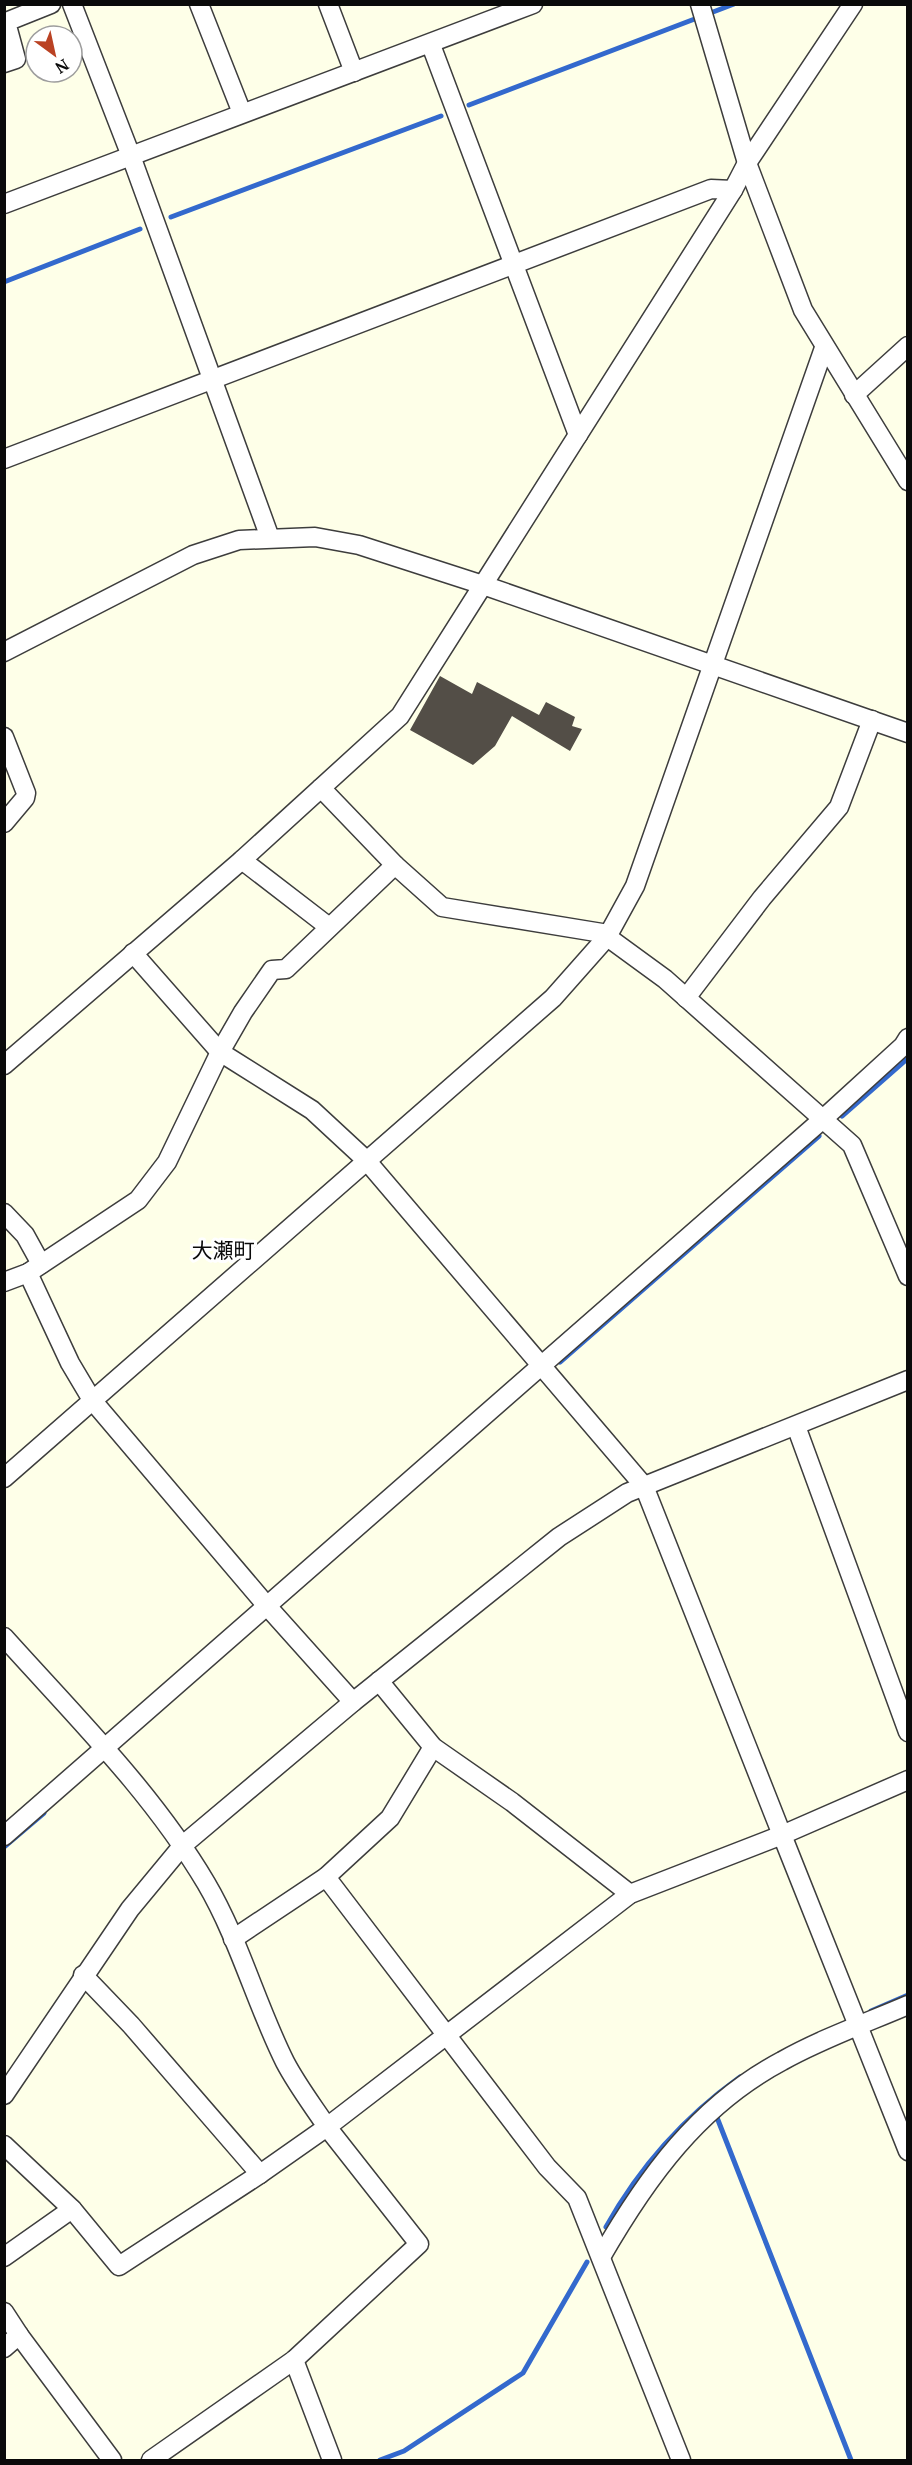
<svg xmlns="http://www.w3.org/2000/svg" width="912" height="2465" font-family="'PT Serif','Noto Sans JP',serif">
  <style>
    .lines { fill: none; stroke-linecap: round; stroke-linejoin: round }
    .stream { stroke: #3369cd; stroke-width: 5 }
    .building { fill: #534e47 }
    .minor-casing { stroke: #3d3d3d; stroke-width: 21 }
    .minor { stroke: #fff; stroke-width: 18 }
    .labels { text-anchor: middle; stroke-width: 6; stroke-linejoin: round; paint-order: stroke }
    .neighbourhood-label { font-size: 21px; fill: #0a0a0a; stroke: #fff }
  </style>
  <rect width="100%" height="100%" fill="#feffe8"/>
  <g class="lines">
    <g class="stream">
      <polyline points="469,105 734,4"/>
      <polyline points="171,217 441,116"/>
      <polyline points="4,282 140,229"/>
      <polyline points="842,1116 908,1058"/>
      <polyline points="560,1362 819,1136"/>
      <polyline points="4,1847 44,1813"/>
      <polyline points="871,2011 908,1995"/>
      <polyline points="716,2115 851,2460"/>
      <path d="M606,2227C640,2166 684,2117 740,2077"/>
      <polyline points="380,2460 404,2451 523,2373 587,2262"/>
    </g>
  </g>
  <polygon class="building" points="440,676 472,694 477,682 539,715 546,702 575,717 572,726 582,729 570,751 512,716 495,746 473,765 410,730"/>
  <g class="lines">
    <g class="minor-casing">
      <g id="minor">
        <polyline points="72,4 131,156 270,538"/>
        <polyline points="199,4 242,113"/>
        <polyline points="328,4 354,72"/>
        <polyline points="700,4 747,163 803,310 908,481"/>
        <polyline points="431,45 578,435"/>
        <polyline points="4,63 16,59 6,22 51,4"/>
        <polyline points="4,204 533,4"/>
        <polyline points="854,395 908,346"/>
        <polyline points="4,459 711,189 733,190"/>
        <polyline points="4,652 193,555 239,540 315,537 359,545 483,585 908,733"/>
        <polyline points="4,737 26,793 25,798 4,823"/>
        <polyline points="321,788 395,865 442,907 602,933 665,979 852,1145 908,1276"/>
        <polyline points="242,860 329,927"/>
        <polyline points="133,953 220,1052 312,1110 366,1160 644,1486 782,1835 908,1780"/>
        <polyline points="686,998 762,898 839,807 872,720"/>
        <polyline points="4,1065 242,860 400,716 733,190 747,163 853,4"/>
        <polyline points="4,1213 25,1235 41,1264"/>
        <polyline points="28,1273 70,1363 92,1400 267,1606 353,1702"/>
        <polyline points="4,1282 28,1273 138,1200 167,1162 220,1052 243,1012 272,970 286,969 395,865"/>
        <polyline points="796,1426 908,1732"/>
        <polyline points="4,1478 553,998 607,937 635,886 824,348"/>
        <path d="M4,1637C74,1715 152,1792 206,1883C239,1939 256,2004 285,2062C297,2085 313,2106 327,2127L260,2174L119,2266L72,2209L4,2145"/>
        <polyline points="379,1681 433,1747 512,1802 630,1894"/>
        <polyline points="4,1836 823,1119 903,1046 908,1038"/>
        <polyline points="326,1877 547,2167 577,2198 681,2460"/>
        <polyline points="233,1939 326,1877 390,1818 433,1747"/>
        <polyline points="83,1975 131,2025 260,2174"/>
        <polyline points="4,2095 130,1909 183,1845 353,1702 559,1537 627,1493 908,1380"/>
        <polyline points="4,2257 72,2209"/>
        <path d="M601,2257C647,2177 699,2105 782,2061C821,2039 866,2023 908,2005"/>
        <polyline points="4,2312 19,2335"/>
        <polyline points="4,2348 19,2335 112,2460"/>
        <polyline points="294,2360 332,2460"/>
        <polyline points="151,2460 294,2360 419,2244 327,2127 630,1894 782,1835 908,2151"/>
      </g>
    </g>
    <use href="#minor" class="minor"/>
  </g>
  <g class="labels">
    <g class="neighbourhood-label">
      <text x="223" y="1258">大瀬町</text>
    </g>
  </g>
  <rect width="912" height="2465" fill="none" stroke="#0a0a0a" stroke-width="12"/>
  <g transform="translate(54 54) rotate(147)"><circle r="28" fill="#ffffff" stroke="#9d9d9d" stroke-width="1.5"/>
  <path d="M0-4.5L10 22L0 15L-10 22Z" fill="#ba4223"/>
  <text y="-9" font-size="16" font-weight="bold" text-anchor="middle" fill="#0a0a0a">N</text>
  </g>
</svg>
